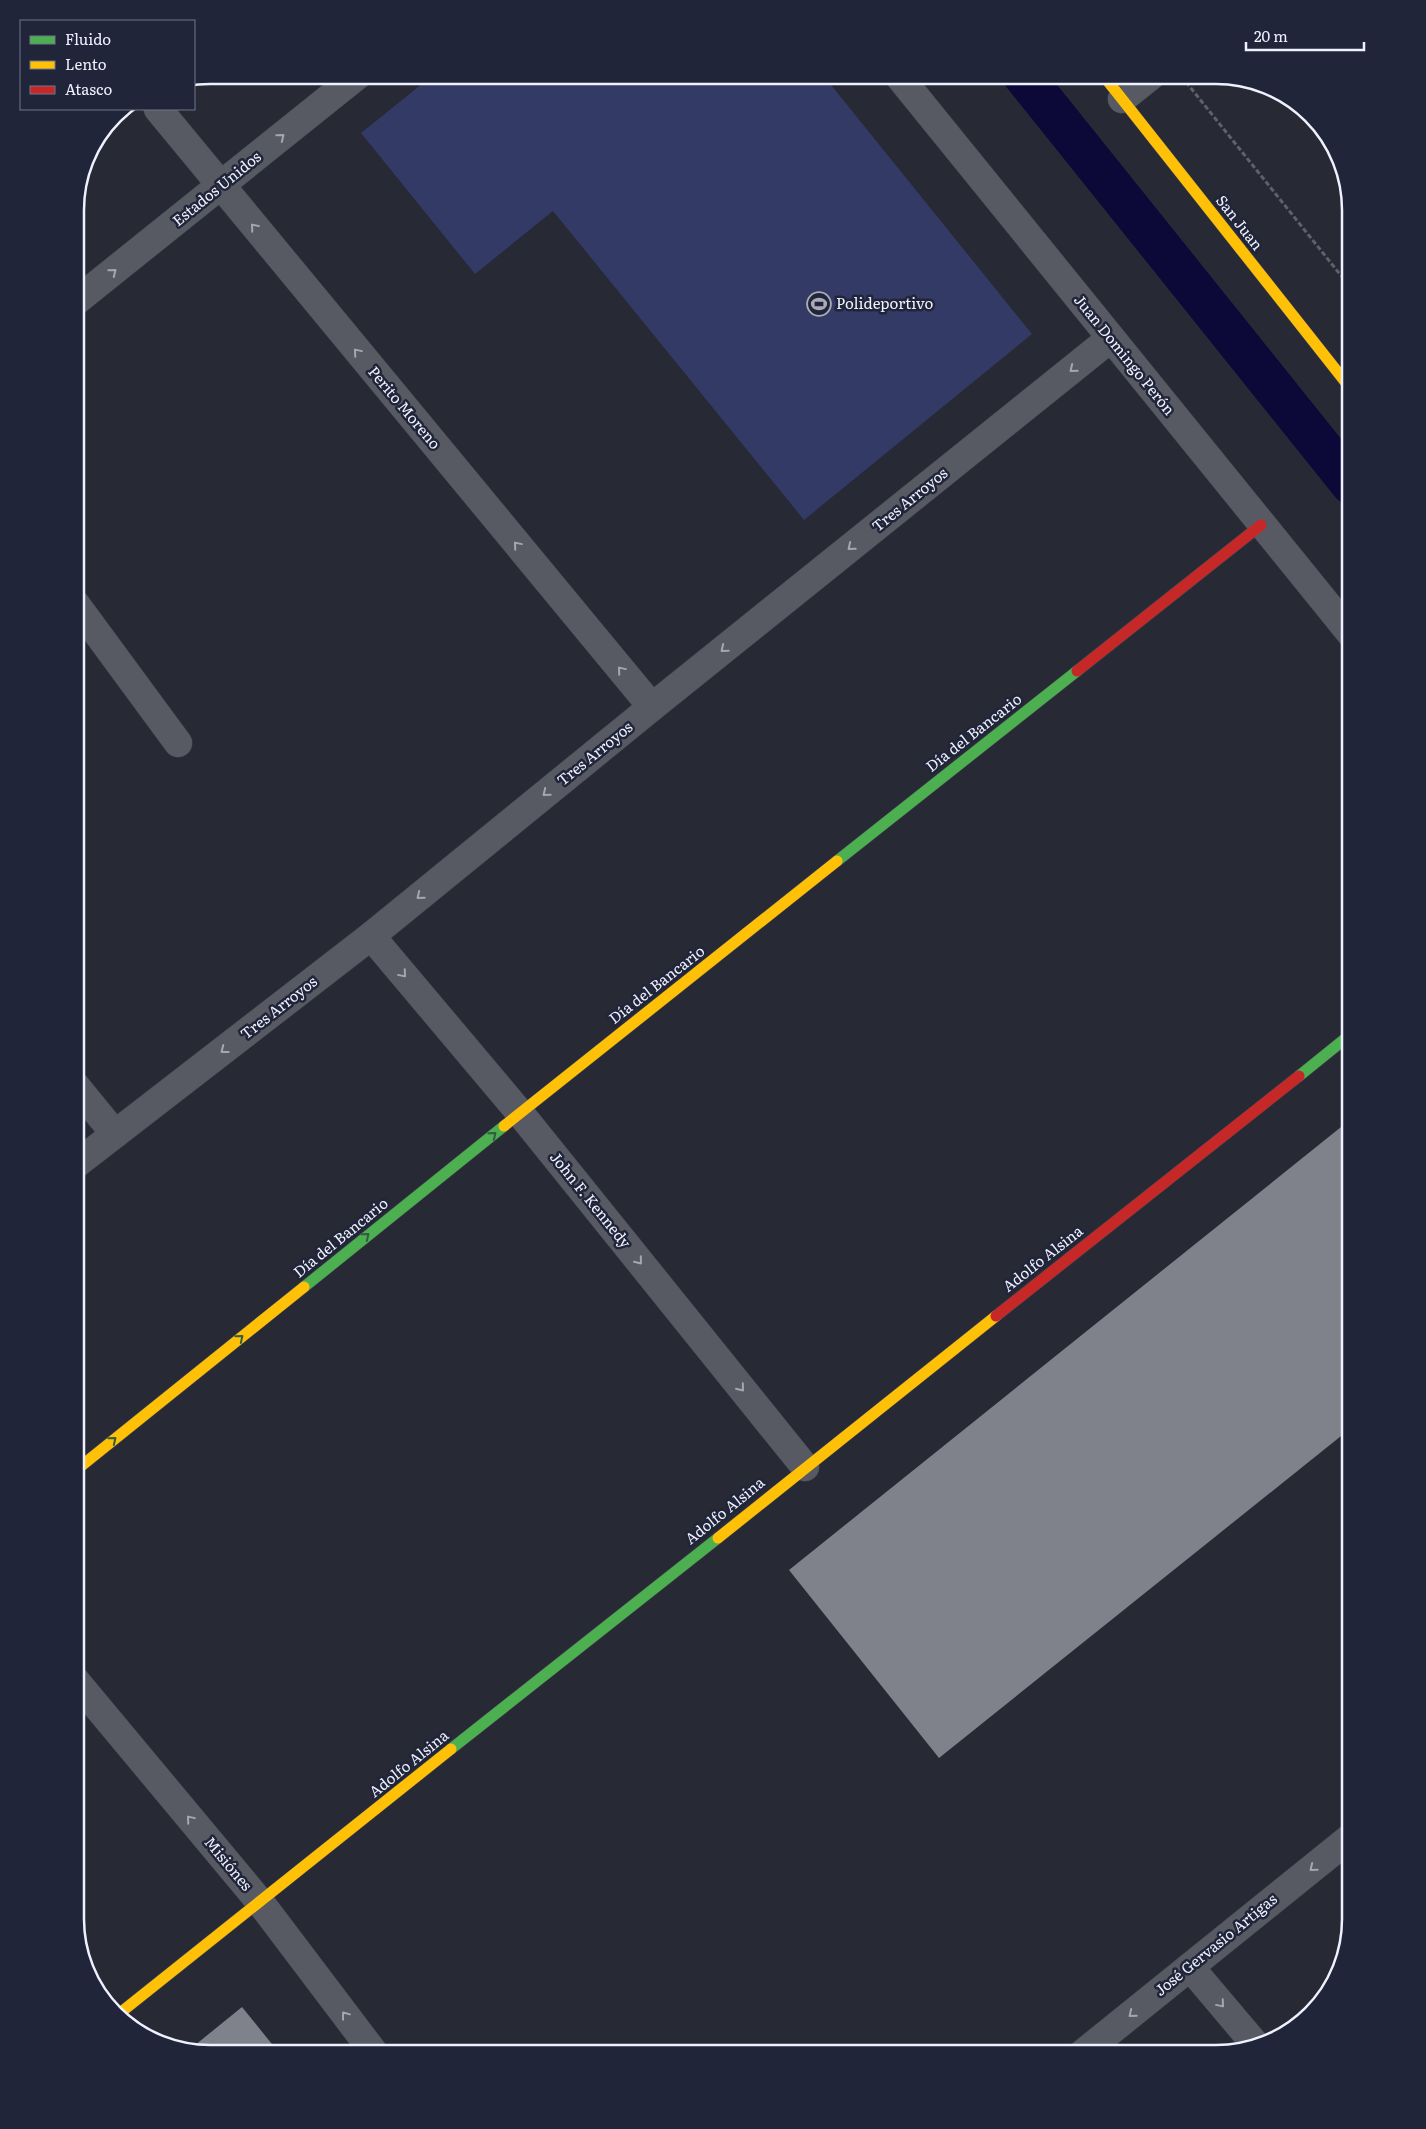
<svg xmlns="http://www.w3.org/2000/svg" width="1426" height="2129" font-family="Literata,serif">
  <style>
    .green { fill: #333a65 }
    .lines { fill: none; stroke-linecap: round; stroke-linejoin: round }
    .canal { stroke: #0c0938; stroke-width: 41 }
    .building { fill: #7f828b }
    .street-casing { stroke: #454851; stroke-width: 29 }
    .fast-casing { stroke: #454851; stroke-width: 12 }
    .slow-casing { stroke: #454851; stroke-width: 12 }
    .jam-casing { stroke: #454851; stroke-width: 12 }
    .path { stroke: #5f616a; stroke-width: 3; stroke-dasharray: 5 2.5; stroke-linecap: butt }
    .street { stroke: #585a63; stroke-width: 28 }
    .fast { stroke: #4caf50; stroke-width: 11 }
    .slow { stroke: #ffc107; stroke-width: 11 }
    .jam { stroke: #c62828; stroke-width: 11 }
    .oneway { stroke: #a4a6b0 }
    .oneway2 { stroke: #325c43 }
    .labels { text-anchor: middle; stroke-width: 5; stroke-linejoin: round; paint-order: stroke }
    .street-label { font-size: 15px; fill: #eff2fe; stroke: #21253a }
    .poi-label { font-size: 15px; fill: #eff2fe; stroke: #21253a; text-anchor: start }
    .rim { fill: none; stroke: #eff2fe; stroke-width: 2.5 }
  </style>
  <rect width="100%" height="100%" fill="#272934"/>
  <polygon class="green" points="433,75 823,75 1032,334 804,520 553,211 475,274 361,133"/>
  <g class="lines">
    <polyline class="canal" points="1023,75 1351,484"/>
  </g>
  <g class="building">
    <polygon points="1351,1119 1351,1428 939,1758 789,1570"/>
    <polygon points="242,2007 280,2054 201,2054 189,2050"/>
  </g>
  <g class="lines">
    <g class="street-casing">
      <g id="street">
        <polyline points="898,75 1351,634"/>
        <polyline points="1122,99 1152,75"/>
        <polyline points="158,109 652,707"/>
        <polyline points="75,302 358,75"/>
        <polyline points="75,603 178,743"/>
        <polyline points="371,936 520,1113 805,1467"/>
        <polyline points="75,1085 115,1134"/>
        <polyline points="75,1165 371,936 652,707 1111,338"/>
        <polyline points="75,1680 260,1902 375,2054"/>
        <polyline points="1190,1967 1255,2044"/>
        <polyline points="1082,2054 1351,1837"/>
      </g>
    </g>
    <g class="fast-casing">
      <g id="fast">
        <polyline points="837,861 1077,671"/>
        <polyline points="1299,1076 1351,1034"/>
        <polyline points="304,1287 504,1126"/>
        <polyline points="451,1749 718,1538"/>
      </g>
    </g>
    <g class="slow-casing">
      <g id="slow">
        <polyline points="1103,75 1351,389"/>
        <polyline points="504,1126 837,861"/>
        <polyline points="75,1471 304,1287"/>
        <polyline points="718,1538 996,1316"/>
        <polyline points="120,2013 451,1749"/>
      </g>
    </g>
    <g class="jam-casing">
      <g id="jam">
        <polyline points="1077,671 1261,525"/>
        <polyline points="996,1316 1299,1076"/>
      </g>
    </g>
    <polyline class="path" points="1186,82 1351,288"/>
    <use href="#street" class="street"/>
    <use href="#fast" class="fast"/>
    <use href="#slow" class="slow"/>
    <use href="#jam" class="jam"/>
  </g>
  <defs><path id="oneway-chevron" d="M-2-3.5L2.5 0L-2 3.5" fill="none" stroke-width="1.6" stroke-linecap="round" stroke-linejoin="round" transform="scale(1.25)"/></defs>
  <g class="oneway">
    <use href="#oneway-chevron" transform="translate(281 137) rotate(-39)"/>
    <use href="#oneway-chevron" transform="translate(254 227) rotate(-130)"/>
    <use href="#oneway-chevron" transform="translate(113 272) rotate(-39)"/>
    <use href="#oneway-chevron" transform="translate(357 352) rotate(-130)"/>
    <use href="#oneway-chevron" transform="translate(1073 369) rotate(141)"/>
    <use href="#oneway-chevron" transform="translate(517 545) rotate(-130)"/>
    <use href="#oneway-chevron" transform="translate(851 547) rotate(141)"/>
    <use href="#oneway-chevron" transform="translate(724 649) rotate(141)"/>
    <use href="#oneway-chevron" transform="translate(621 670) rotate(-130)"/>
    <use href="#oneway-chevron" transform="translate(546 793) rotate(141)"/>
    <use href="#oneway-chevron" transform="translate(420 896) rotate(141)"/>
    <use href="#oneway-chevron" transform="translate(403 974) rotate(50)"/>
    <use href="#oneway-chevron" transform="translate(224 1050) rotate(142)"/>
    <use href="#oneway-chevron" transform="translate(639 1261) rotate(51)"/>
    <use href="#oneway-chevron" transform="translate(741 1388) rotate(51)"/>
    <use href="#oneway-chevron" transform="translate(190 1819) rotate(-130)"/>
    <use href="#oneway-chevron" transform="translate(1313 1868) rotate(141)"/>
    <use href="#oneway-chevron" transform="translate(1221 2004) rotate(50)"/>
    <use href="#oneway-chevron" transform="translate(1132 2014) rotate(141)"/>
    <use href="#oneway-chevron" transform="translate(345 2015) rotate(-127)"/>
  </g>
  <g class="oneway2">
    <use href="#oneway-chevron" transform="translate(493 1135) rotate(-39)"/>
    <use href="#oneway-chevron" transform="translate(366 1236) rotate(-39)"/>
    <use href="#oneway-chevron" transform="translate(240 1338) rotate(-39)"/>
    <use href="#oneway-chevron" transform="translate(113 1440) rotate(-39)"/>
  </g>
  <defs>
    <g id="stadium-ring" transform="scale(1.25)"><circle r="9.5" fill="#21253a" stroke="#a9acb7" stroke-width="1.5"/><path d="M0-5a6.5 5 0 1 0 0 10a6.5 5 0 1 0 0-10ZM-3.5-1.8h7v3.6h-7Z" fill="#a9acb7"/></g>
  </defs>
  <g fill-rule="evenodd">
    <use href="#stadium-ring" x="819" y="304"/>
  </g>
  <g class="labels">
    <g class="street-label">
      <text transform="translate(217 189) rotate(-39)" y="5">Estados Unidos</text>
      <text transform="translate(1239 223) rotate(52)" y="5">San Juan</text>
      <text transform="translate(1124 355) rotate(51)" y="5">Juan Domingo Perón</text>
      <text transform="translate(404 408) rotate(50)" y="5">Perito Moreno</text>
      <text transform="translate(910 500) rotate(-39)" y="5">Tres Arroyos</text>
      <text transform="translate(974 733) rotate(-38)" y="5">Día del Bancario</text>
      <text transform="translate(595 754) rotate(-39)" y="5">Tres Arroyos</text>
      <text transform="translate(657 985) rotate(-38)" y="5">Día del Bancario</text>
      <text transform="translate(279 1008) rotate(-38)" y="5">Tres Arroyos</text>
      <text transform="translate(590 1200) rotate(51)" y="5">John F. Kennedy</text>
      <text transform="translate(341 1238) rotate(-39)" y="5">Día del Bancario</text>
      <text transform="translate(1043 1259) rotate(-38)" y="5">Adolfo Alsina</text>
      <text transform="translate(725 1511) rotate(-39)" y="5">Adolfo Alsina</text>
      <text transform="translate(409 1764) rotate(-39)" y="5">Adolfo Alsina</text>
      <text transform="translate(228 1864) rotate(50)" y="5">Misiónes</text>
      <text transform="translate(1216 1945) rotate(-39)" y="5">José Gervasio Artigas</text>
    </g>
    <g class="poi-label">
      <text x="836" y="309">Polideportivo</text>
    </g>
  </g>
  <path d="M0 0H1426V2129H0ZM210 84H1216A126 126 0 0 1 1342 210V1919A126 126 0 0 1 1216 2045H210A126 126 0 0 1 84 1919V210A126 126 0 0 1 210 84Z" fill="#21253a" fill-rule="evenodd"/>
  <path class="rim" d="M210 84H1216A126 126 0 0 1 1342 210V1919A126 126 0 0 1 1216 2045H210A126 126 0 0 1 84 1919V210A126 126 0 0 1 210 84Z"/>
  <rect x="20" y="20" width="175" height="90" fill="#21253a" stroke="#737788"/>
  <rect x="30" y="36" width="25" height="8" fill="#4caf50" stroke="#737788"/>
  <text x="65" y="45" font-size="15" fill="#eff2fe">Fluido</text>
  <rect x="30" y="61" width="25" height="8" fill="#ffc107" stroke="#737788"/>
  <text x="65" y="70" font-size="15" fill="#eff2fe">Lento</text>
  <rect x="30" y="86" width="25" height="8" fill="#c62828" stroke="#737788"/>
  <text x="65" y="95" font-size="15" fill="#eff2fe">Atasco</text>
  <path d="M1246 42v8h118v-8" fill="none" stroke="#eff2fe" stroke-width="2.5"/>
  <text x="1254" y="42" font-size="15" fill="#eff2fe" stroke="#21253a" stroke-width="4" paint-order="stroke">20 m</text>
</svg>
